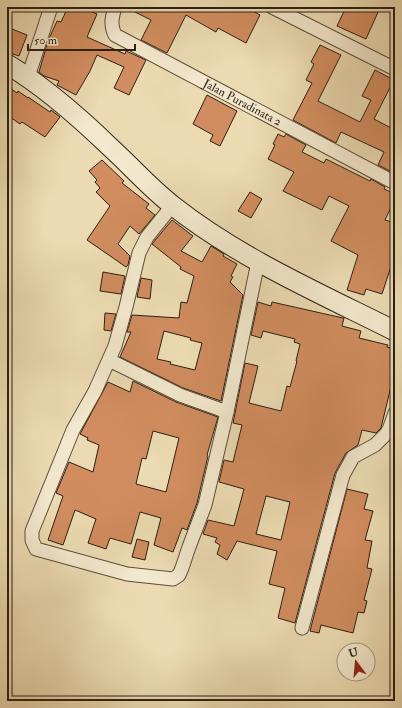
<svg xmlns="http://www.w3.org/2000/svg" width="402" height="708" font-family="'IM FELL Double Pica',serif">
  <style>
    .building { fill: #d18d5f; stroke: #2c1f14; fill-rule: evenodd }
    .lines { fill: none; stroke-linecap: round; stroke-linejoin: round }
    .minor-casing { stroke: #5c4e3c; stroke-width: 15 }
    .secondary-casing { stroke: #2c1f14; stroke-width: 21 }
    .minor { stroke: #f3e8cd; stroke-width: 13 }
    .secondary { stroke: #f3e8cd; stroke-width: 19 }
    .labels { text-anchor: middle; stroke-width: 4; stroke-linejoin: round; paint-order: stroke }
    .street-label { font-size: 12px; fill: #2c1f14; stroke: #f3e8cd }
  </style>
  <rect width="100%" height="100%" fill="#ecdbb2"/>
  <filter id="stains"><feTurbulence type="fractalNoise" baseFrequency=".005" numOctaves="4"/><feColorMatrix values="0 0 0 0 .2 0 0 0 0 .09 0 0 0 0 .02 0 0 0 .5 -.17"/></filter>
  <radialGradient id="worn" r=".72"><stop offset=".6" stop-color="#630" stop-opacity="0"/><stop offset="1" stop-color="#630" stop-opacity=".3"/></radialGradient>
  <g class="building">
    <polygon points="68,7 82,7 97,14 87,37 125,54 126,51 146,60 129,95 114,88 124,67 97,55 90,71 76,95 57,85 59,81 44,76 39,72 48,41 57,21 61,22"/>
    <polygon points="125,7 246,7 260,15 246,43 218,28 216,32 186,15 167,53 141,40 151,20"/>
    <polygon points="346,7 371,7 379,10 366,39 337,26"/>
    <polygon points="12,29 27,35 19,56 7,52 7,41"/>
    <polygon points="320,45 341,55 318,101 360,122 371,100 362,96 375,70 394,80 374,119 395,130 395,167 392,172 378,165 384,152 341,132 336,143 293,120 312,83 306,80 314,64 311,62"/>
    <polygon points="7,86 17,93 18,91 28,98 28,97 50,112 51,110 60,117 45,137 22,122 20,124 7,115"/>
    <polygon points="207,95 237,111 220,146 210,141 213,135 193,124"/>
    <polygon points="278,134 284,137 286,134 306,145 302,152 324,163 326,159 370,181 371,179 385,187 384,189 395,194 395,199 385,220 395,223 395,254 382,294 366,289 364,295 347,290 358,255 331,241 349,206 329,196 322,210 283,191 294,172 268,159 275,145 273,144"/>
    <polygon points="102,160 124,181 122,183 149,204 146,208 155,215 139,234 130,226 118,244 130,256 128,265 126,267 87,240 110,206 96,192 100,188 95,182 97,180 89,171"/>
    <polygon points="250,192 262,199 251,218 238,211"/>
    <path d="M172,220L193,236L181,251L202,262L211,246L224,254L223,256L237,264L231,276L233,277L230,282L243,295L221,401L183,388L120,357L131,332H127L132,315L179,318L181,302L187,303L194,276L180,269L181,267L152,244ZM164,331L191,338L190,340L202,343L195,370L170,364L171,362L157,359Z"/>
    <polygon points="103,272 125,276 121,294 100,291"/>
    <polygon points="141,278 152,280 150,299 137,297"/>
    <path d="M258,302L271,306L272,302L343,318H344L342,326L361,331L359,338L388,345L387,347L395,349V379L393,378L381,428L376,433L362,430L358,445L346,453L335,473L295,623L278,618L285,588L269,584L277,551L237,541L227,560L217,554L220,545L215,542L217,538L203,534L208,520L234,526L244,489L219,482L224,460L233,462L242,425L233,423L245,363L258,366L249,403L281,411L287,386L290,387L297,361H296L300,344L294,342L295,339L263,331L261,338L251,335ZM266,496L290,502L281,540L256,534Z"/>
    <polygon points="105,313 116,314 111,331 104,330"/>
    <path d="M133,381L176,402L218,417L207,455L208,456L197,503L187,530L182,528L173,552L154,545L161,518L140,512L131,544L110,538L106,549L88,543L96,519L75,510L63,545L48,540L63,496L56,493L69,462L93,472L99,445L87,440L88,438L80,434L108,382L130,392ZM153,431L179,438L166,492L136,484L142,458L146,459Z"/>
    <polygon points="347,489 368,494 364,509 373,511 365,540 372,541 367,568 372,569 364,600 367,601 364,613 358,612 353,633 321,625 319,633 310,631"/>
    <polygon points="137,539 149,542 145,560 132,557"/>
  </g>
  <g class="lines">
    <g class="minor-casing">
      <g id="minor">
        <path id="s1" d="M115,7C112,17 110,25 115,35L395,183"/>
        <polyline points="272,7 395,69"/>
        <polyline points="28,77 51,7"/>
        <polyline points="172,206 147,237 139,253 126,307 115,346 95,391 73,430 32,531 32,540 36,549 127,574 173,579 179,575 182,568 189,547 205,505 227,412 258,262"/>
        <polyline points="109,360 180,395 227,412"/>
        <polyline points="302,628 343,475 353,457 375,445 387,433 390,427 395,413"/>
      </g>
    </g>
    <g class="secondary-casing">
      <path id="secondary" d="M7,64C45,87 78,116 110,147C131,166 149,187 172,205C239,258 319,293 395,331"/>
    </g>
    <use href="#minor" class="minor"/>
    <use href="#secondary" class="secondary"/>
  </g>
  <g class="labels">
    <g class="street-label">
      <text dy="4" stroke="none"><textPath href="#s1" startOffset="173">Jalan Puradinata 2</textPath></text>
    </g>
  </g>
  <rect width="402" height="708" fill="none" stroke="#ecdbb2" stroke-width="24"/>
  <rect x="8" y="8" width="386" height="692" fill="none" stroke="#2c1f14" stroke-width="2"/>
  <rect x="12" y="12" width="378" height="684" fill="none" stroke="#2c1f14"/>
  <g transform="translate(356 662) rotate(344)"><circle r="19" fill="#f3e8cd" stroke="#a39883"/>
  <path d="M0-3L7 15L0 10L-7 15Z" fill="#8f2418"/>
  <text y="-6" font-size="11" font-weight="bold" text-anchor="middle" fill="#2c1f14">U</text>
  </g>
  <path d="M28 44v6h107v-6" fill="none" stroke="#2c1f14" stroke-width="2"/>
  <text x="34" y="44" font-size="12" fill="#2c1f14" stroke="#f3e8cd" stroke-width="3" paint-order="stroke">50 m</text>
  <rect width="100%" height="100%" filter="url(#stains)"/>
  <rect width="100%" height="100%" fill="url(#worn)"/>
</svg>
